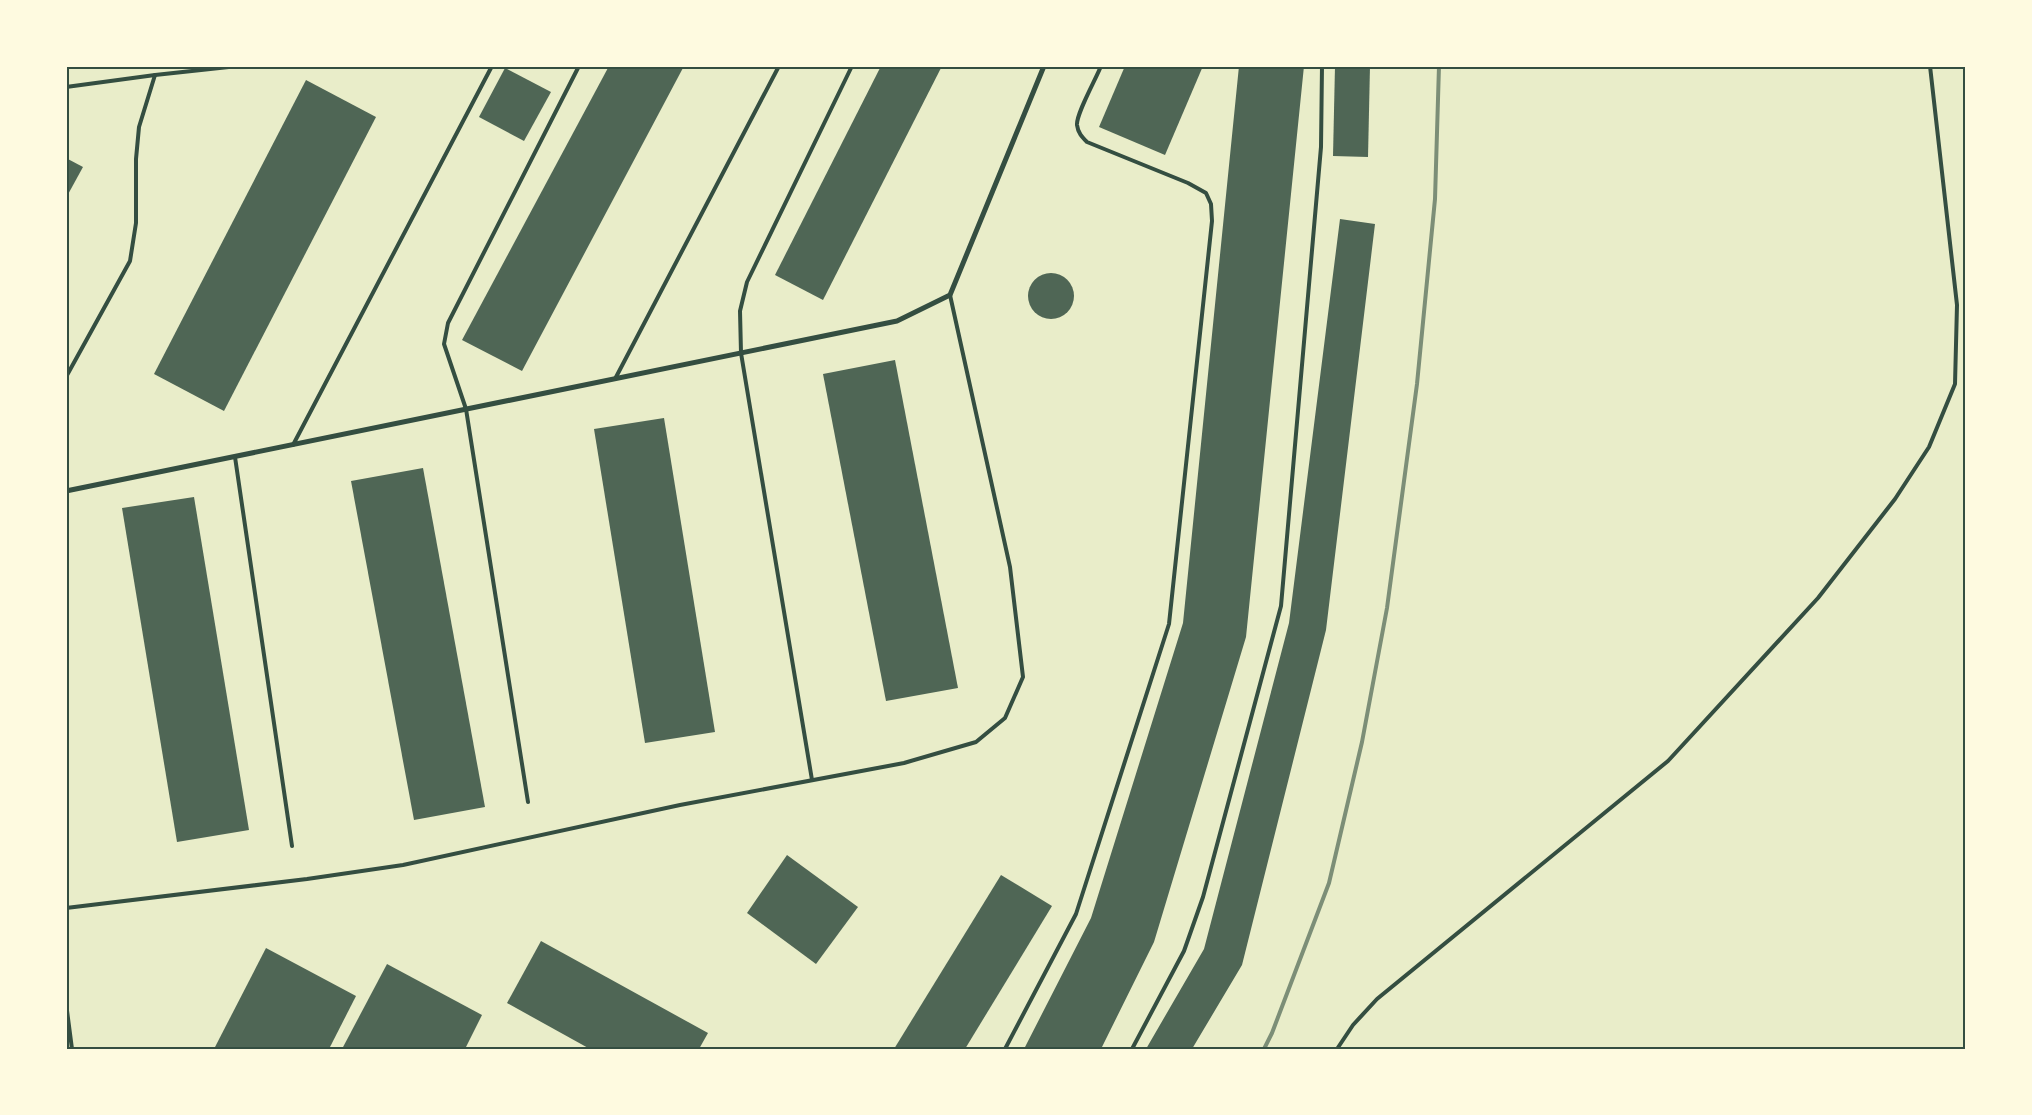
<svg xmlns="http://www.w3.org/2000/svg" width="2032" height="1115" font-family="Literata,serif">
  <style>
    .building { fill: #4f6655 }
    .lines { fill: none; stroke-linecap: round; stroke-linejoin: round }
    .service { stroke: #344e41; stroke-width: 4 }
    .minor { stroke: #344e41; stroke-width: 5 }
    .rail { stroke: #7c8e77; stroke-width: 4 }
    .neatline { fill: none; stroke: #344e41; stroke-width: 2 }
  </style>
  <rect width="100%" height="100%" fill="#e9edc9"/>
  <g class="building">
    <polygon points="609,66 684,66 522,371 462,340"/>
    <polygon points="881,66 942,66 823,300 775,275"/>
    <polygon points="1125,66 1203,66 1165,155 1099,127"/>
    <polygon points="1239,66 1304,66 1246,637 1154,942 1101,1049 1024,1049 1091,918 1183,623"/>
    <polygon points="1335,66 1370,66 1368,157 1333,156"/>
    <polygon points="505,68 551,92 524,141 479,117"/>
    <polygon points="306,80 376,117 224,411 154,374"/>
    <polygon points="66,158 83,167 66,198"/>
    <polygon points="1340,219 1375,224 1326,630 1242,965 1192,1049 1146,1049 1204,949 1289,623"/>
    <circle cx="1051" cy="296" r="23"/>
    <polygon points="895,360 958,688 886,701 823,374"/>
    <polygon points="664,418 715,732 645,743 594,429"/>
    <polygon points="423,468 485,807 414,820 351,481"/>
    <polygon points="194,497 249,830 177,842 122,508"/>
    <polygon points="787,855 858,907 816,964 747,913"/>
    <polygon points="1001,875 1052,906 965,1049 894,1049"/>
    <polygon points="541,941 708,1033 699,1049 590,1049 507,1003"/>
    <polygon points="266,948 356,996 329,1049 214,1049"/>
    <polygon points="387,964 482,1015 465,1049 342,1049"/>
  </g>
  <g class="lines">
    <g class="service">
      <polyline points="66,87 155,75 238,66"/>
      <polyline points="66,377 130,261 136,223 136,159 139,127 155,75"/>
      <polyline points="615,379 779,66"/>
      <polyline points="293,445 492,66"/>
      <polyline points="235,457 292,846"/>
      <polyline points="812,780 741,353 740,311 747,282 852,66"/>
      <polyline points="528,802 466,409 444,344 448,323 579,66"/>
      <polyline points="66,908 307,879 403,865 680,805 904,763 976,742 1005,718 1023,677 1010,567 950,295"/>
      <polyline points="66,1003 72,1049"/>
      <path d="M1005,1049L1076,914L1169,624L1212,221L1211,204L1206,193L1188,183L1087,142C1082,137 1078,133 1077,125C1076,114 1096,79 1101,66"/>
      <polyline points="1132,1049 1184,951 1203,897 1281,606 1321,147 1322,66"/>
      <polyline points="1337,1049 1353,1025 1377,999 1668,761 1818,598 1895,499 1929,447 1955,384 1957,305 1930,66"/>
    </g>
    <polyline class="minor" points="66,491 897,321 950,295 1044,66"/>
    <polyline class="rail" points="1264,1049 1272,1033 1329,883 1362,742 1387,608 1417,384 1435,199 1439,66"/>
  </g>
  <rect width="2032" height="1115" fill="none" stroke="#fefae0" stroke-width="135"/>
  <rect x="68" y="68" width="1896" height="980" class="neatline"/>
</svg>
